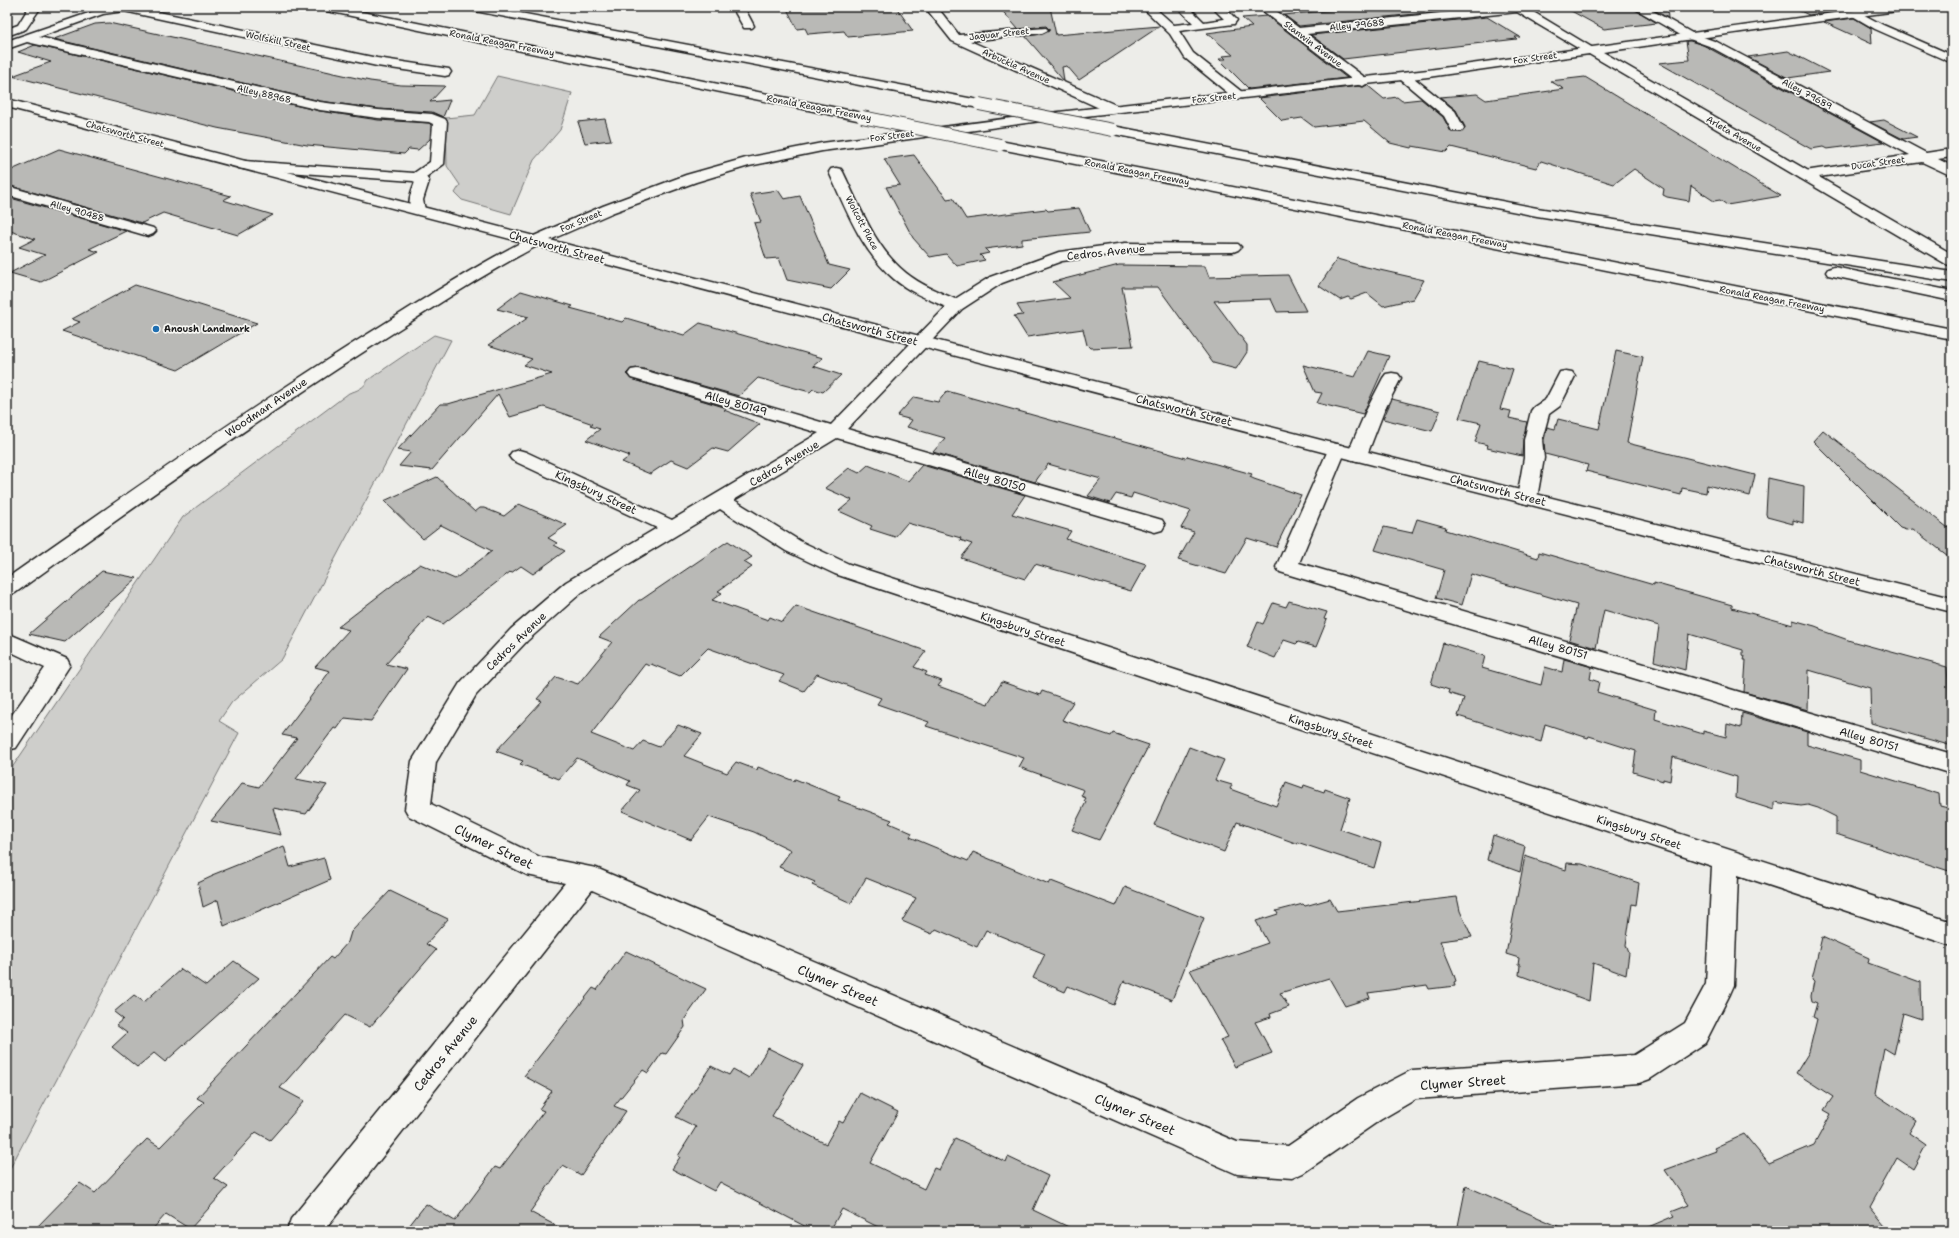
<svg xmlns="http://www.w3.org/2000/svg" width="1959" height="1238" font-family="'Shantell Sans',sans-serif">
  <style>
    .green { fill: #cececb; stroke: #757574 }
    .building { fill: #b9b9b6; stroke: #1c1c1c }
    .lines { fill: none; stroke-linecap: round; stroke-linejoin: round }
    .minor-casing { stroke: #1c1c1c; stroke-width: 3 }
    .major-casing { stroke: #1c1c1c; stroke-width: 3 }
    .highway-casing { stroke: #1c1c1c; stroke-width: 3 }
    .minor { fill: #f6f6f2; fill-rule: evenodd }
    .major { fill: #f6f6f2; fill-rule: evenodd }
    .highway { fill: #f6f6f2; fill-rule: evenodd }
    .highway-bridge-casing { stroke: #1c1c1c; stroke-width: 14; stroke-linecap: butt }
    .highway-bridge { stroke: #f6f6f2; stroke-width: 12 }
    .poi-dot { fill: #1f6fb2; stroke: #f6f6f2; stroke-width: 1.5 }
    .labels { text-anchor: middle; stroke-width: 3.5; stroke-linejoin: round; paint-order: stroke }
    .far-street-label { font-size: 9px; fill: #1c1c1c; stroke: #f6f6f2 }
    .far-poi-label { font-size: 9px; font-weight: bold; fill: #1c1c1c; stroke: #f6f6f2; text-anchor: start }
    .street-label { font-size: 11px; fill: #1c1c1c; stroke: #f6f6f2 }
    .near-street-label { font-size: 13px; fill: #1c1c1c; stroke: #f6f6f2 }
  </style>
  <rect width="100%" height="100%" fill="#edede9"/>
  <filter id="ink" filterUnits="userSpaceOnUse"><feTurbulence type="fractalNoise" baseFrequency=".025" numOctaves="2"/><feDisplacementMap in="SourceGraphic" scale="8" xChannelSelector="R" yChannelSelector="G"/><feConvolveMatrix kernelMatrix="1 2 1 2 8 2 1 2 1" color-interpolation-filters="sRGB"/></filter>
  <g filter="url(#ink)">
    <g class="green">
      <polygon points="497,76 572,93 560,130 534,160 511,214 462,200 455,193 460,185 447,166 446,118 475,115"/>
      <path d="M434,335L451,340L282,659L232,702L219,721L239,733L7,1174V775L183,517L349,393C357,391 365,387 368,380Z"/>
    </g>
    <g class="building">
      <polygon points="786,7 896,7 913,31 848,37 844,31 808,34 805,28 797,29"/>
      <polygon points="999,7 1050,7 1056,35 1160,26 1079,80 1067,66 1062,67 1064,81 1025,36 1043,34 1049,31 1049,29 1046,26 1018,29"/>
      <polygon points="1369,7 1471,7 1473,8 1299,26 1284,15"/>
      <polygon points="1564,7 1631,7 1657,23 1604,29"/>
      <polygon points="1649,7 1667,7 1668,18"/>
      <polygon points="1791,7 1866,7 1809,15"/>
      <polygon points="1267,16 1347,78 1249,89 1219,59 1226,59 1223,56 1233,55 1207,33 1252,27 1242,18"/>
      <polygon points="1487,17 1520,37 1515,37 1517,39 1343,59 1311,35"/>
      <polygon points="1854,18 1871,28 1872,44 1824,22"/>
      <polygon points="109,23 370,81 401,85 445,86 430,102 450,100 443,117 432,112 378,109 320,101 54,39 95,24"/>
      <polygon points="1686,41 1690,41 1703,45 1729,59 1883,142 1827,149 1823,147 1811,149 1659,63 1689,60"/>
      <polygon points="35,45 320,111 378,120 429,123 431,125 430,139 418,150 409,149 404,154 307,145 217,128 12,76 51,62 18,52"/>
      <polygon points="1788,51 1829,72 1788,78 1748,57"/>
      <polygon points="1585,77 1781,196 1727,205 1720,200 1714,201 1691,186 1689,201 1667,197 1663,195 1664,189 1634,169 1614,184 1541,161 1536,168 1451,147 1446,152 1412,146 1411,148 1390,143 1364,121 1314,127 1302,118 1282,121 1259,98 1359,86 1363,87 1367,85 1384,99 1397,97 1402,101 1421,99 1443,117 1451,132 1462,132 1465,127 1456,110 1440,97 1477,94 1486,100 1564,89 1550,81"/>
      <polygon points="605,119 611,140 585,143 578,122"/>
      <polygon points="1884,120 1917,137 1903,139 1870,122"/>
      <polygon points="59,149 231,196 223,200 273,215 238,235 163,213 142,223 7,185 7,172"/>
      <polygon points="914,155 942,193 943,193 947,199 953,198 966,219 1046,209 1048,211 1079,208 1090,232 1022,239 1022,244 985,249 989,253 980,255 985,260 957,266 946,254 930,257 913,238 886,187 900,185 884,159"/>
      <polygon points="778,190 784,199 800,196 829,265 850,270 831,289 787,280 779,258 766,259 754,223 761,222 750,194"/>
      <polygon points="7,197 126,231 89,249 99,252 41,282 10,273 45,255 19,247 35,239 7,230"/>
      <polygon points="1337,259 1362,266 1424,280 1413,299 1383,306 1367,293 1351,299 1348,297 1340,300 1319,286"/>
      <polygon points="1119,265 1205,266 1209,277 1288,275 1306,311 1277,312 1271,299 1214,301 1247,345 1247,352 1236,369 1213,363 1158,287 1122,287 1133,346 1090,348 1087,345 1083,329 1027,337 1014,316 1023,315 1017,305 1070,298 1053,282"/>
      <polygon points="135,285 168,295 257,323 178,370 62,331 80,322 72,319"/>
      <polygon points="521,291 573,306 570,308 622,322 626,318 684,335 700,323 823,358 813,366 841,375 823,392 813,389 810,392 758,378 739,396 643,369 631,369 626,374 631,379 727,408 724,410 760,424 728,452 713,448 688,467 671,460 650,474 622,462 630,456 586,440 600,429 590,426 593,424 544,407 510,417 498,394 432,470 399,466 411,452 397,450 440,404 448,404 552,374 524,365 532,359 488,345 529,317 497,309"/>
      <polygon points="1368,351 1389,356 1363,414 1317,403 1322,393 1315,392 1303,365 1355,377"/>
      <polygon points="1616,351 1643,357 1627,443 1755,475 1750,496 1707,485 1706,493 1682,488 1681,495 1586,471 1588,465 1545,454 1544,440 1547,427 1555,429 1558,419 1599,429"/>
      <polygon points="1479,361 1513,369 1500,409 1511,411 1509,418 1527,422 1523,440 1522,456 1487,448 1488,445 1475,442 1481,423 1459,418"/>
      <polygon points="947,391 1186,458 1187,456 1252,474 1250,477 1254,479 1301,495 1276,547 1247,538 1226,574 1178,560 1194,532 1181,528 1191,511 1133,493 1131,498 1116,494 1110,503 1088,496 1101,479 1048,464 1035,482 933,452 945,438 907,427 912,420 897,416 914,397 938,402"/>
      <polygon points="1392,399 1440,411 1432,431 1383,419"/>
      <polygon points="1823,430 1952,531 1952,559 1913,529 1906,530 1900,528 1813,441"/>
      <polygon points="868,465 908,481 922,465 1025,495 1012,514 1071,531 1066,539 1146,564 1131,591 1035,564 1025,579 961,558 972,544 960,540 961,538 907,523 895,537 870,529 872,526 839,511 852,500 825,488 849,468 859,473"/>
      <polygon points="437,477 475,512 480,508 484,508 504,516 519,504 567,525 548,538 557,543 554,545 565,551 533,574 521,566 511,573 510,572 443,624 428,617 386,664 407,669 371,721 345,718 337,729 334,728 296,779 327,785 306,814 273,808 281,835 211,821 242,783 259,787 297,738 282,735 330,671 315,667 349,630 338,627 420,564 455,579 492,551 441,525 423,539 384,501"/>
      <polygon points="1768,478 1804,486 1803,523 1793,520 1793,524 1767,517 1766,514"/>
      <polygon points="1417,519 1446,527 1445,530 1538,558 1539,552 1654,585 1654,583 1732,605 1732,608 1793,625 1793,620 1815,626 1820,628 1820,630 1851,641 1947,667 1952,746 1871,723 1870,688 1809,670 1808,710 1744,692 1746,660 1744,660 1745,656 1743,655 1743,650 1689,634 1685,670 1654,661 1659,626 1604,610 1596,648 1569,640 1577,605 1471,574 1462,605 1436,598 1444,570 1375,550 1384,527 1412,533"/>
      <polygon points="728,541 752,557 744,562 752,567 718,591 722,593 712,600 768,620 770,617 782,622 796,606 926,651 914,667 927,672 925,675 942,681 938,686 988,704 1002,682 1040,695 1042,691 1073,702 1062,720 1111,736 1113,733 1149,745 1099,840 1072,830 1086,802 1084,801 1086,798 1081,796 1084,790 1019,767 1024,758 926,726 929,722 877,704 881,698 830,679 817,674 804,691 779,681 784,675 708,648 680,676 651,664 649,666 645,664 591,734 634,751 643,741 659,747 678,725 702,734 684,756 727,773 736,762 757,770 758,767 794,781 795,779 840,797 838,800 892,820 889,823 912,833 910,837 968,861 973,852 1049,884 1051,881 1116,906 1125,887 1204,918 1172,1000 1124,981 1114,1005 1068,986 1065,992 1033,978 1045,954 986,930 977,947 936,929 932,934 902,921 916,898 866,878 851,903 812,885 815,882 779,867 791,850 754,832 709,817 691,840 622,811 640,790 627,785 630,781 577,758 559,779 520,764 523,761 496,751 542,701 537,699 556,677 578,684 612,642 599,637 639,600 641,600"/>
      <polygon points="102,571 137,578 65,642 29,634"/>
      <polygon points="1289,601 1327,612 1324,619 1327,620 1316,647 1298,642 1296,644 1284,640 1275,658 1247,647 1258,622 1263,624 1273,603 1286,607"/>
      <polygon points="1443,643 1485,656 1482,668 1541,685 1545,667 1562,672 1564,659 1592,667 1590,679 1599,682 1597,692 1656,710 1655,719 1703,734 1703,731 1726,737 1727,724 1741,728 1742,713 1807,732 1807,745 1860,760 1860,770 1939,794 1940,806 1952,809 1952,872 1836,834 1836,817 1818,808 1808,805 1801,806 1774,802 1774,810 1736,798 1737,777 1673,757 1670,781 1663,779 1663,781 1633,772 1636,751 1589,736 1588,738 1545,724 1541,742 1458,716 1464,698 1448,693 1449,690 1431,684"/>
      <polygon points="1189,747 1224,760 1215,780 1232,785 1230,789 1276,806 1286,782 1303,788 1304,785 1324,792 1325,789 1350,798 1340,829 1381,843 1374,868 1297,842 1298,844 1237,822 1224,852 1154,825"/>
      <polygon points="1493,835 1525,846 1520,872 1487,860"/>
      <polygon points="284,846 290,867 324,858 330,880 224,926 218,900 203,907 198,883 213,876 212,875"/>
      <polygon points="1525,856 1566,870 1567,863 1582,864 1639,883 1636,905 1632,904 1626,945 1629,953 1626,975 1593,963 1589,1001 1519,975 1520,965 1518,965 1519,958 1506,954"/>
      <polygon points="390,891 448,919 426,944 436,950 370,1027 345,1015 309,1055 280,1088 304,1101 270,1140 256,1132 214,1178 228,1187 190,1229 166,1214 151,1231 33,1231 80,1183 95,1193 147,1139 160,1147 204,1102 197,1098 330,957 333,959 348,942 351,932"/>
      <polygon points="1457,897 1460,911 1472,937 1440,941 1453,972 1456,981 1454,982 1455,986 1429,989 1427,985 1368,993 1370,998 1345,1006 1329,978 1280,993 1289,1007 1270,1014 1271,1017 1255,1022 1272,1053 1235,1067 1220,1040 1228,1037 1190,970 1268,943 1256,921 1278,914 1276,911 1303,904 1305,906 1330,899 1337,911"/>
      <polygon points="1822,937 1869,958 1868,963 1920,982 1921,1019 1903,1013 1894,1054 1884,1048 1875,1094 1916,1121 1909,1133 1926,1145 1913,1169 1897,1158 1870,1207 1890,1231 1639,1231 1674,1216 1671,1212 1689,1205 1665,1170 1716,1151 1714,1148 1744,1134 1769,1164 1814,1145 1831,1114 1824,1110 1833,1097 1796,1073 1809,1052 1817,1019 1813,1017 1817,1003 1812,1001 1811,996 1814,981 1812,979"/>
      <polygon points="626,951 706,989 684,1020 685,1027 666,1054 662,1053 648,1073 643,1070 614,1106 626,1111 581,1175 563,1165 530,1212 566,1231 405,1231 426,1204 455,1221 495,1167 500,1169 544,1111 539,1109 552,1091 524,1076 593,988 597,990"/>
      <polygon points="234,961 259,978 165,1062 154,1053 137,1067 112,1047 127,1033 116,1025 123,1019 114,1012 134,995 144,1002 181,969 206,986"/>
      <polygon points="768,1048 803,1065 772,1116 826,1144 839,1121 843,1123 860,1093 898,1112 870,1163 924,1189 934,1168 939,1170 955,1138 1006,1162 1008,1157 1048,1176 1033,1210 1077,1231 886,1231 842,1209 830,1231 814,1231 720,1182 714,1191 672,1169 680,1157 678,1156 696,1127 676,1117 711,1066 729,1075 733,1069 749,1078"/>
      <polygon points="1466,1186 1569,1231 1457,1231"/>
    </g>
    <g class="lines">
      <g class="minor-casing">
        <g id="minor">
          <polygon points="29,7 41,7 26,29 7,36 7,29 18,25"/>
          <path d="M106,7H135L377,58L449,69L451,72L449,75L445,76L377,66L124,11L103,14L39,37L320,102L378,110L432,114L445,119L447,122L444,164L426,177L429,181L423,200L425,210L423,213H413C406,203 411,193 415,182L413,181L244,169L239,168L237,165L239,162L244,161L414,173L430,162L433,124L429,122L378,118L320,110L27,42L7,49V41Z"/>
          <polygon points="732,7 744,7 754,26 752,28 744,28"/>
          <polygon points="925,7 937,7 959,35 1046,28 1048,30 1042,33 970,41 1118,106 1119,109 1118,112 1108,112 952,41"/>
          <polygon points="1142,7 1154,7 1174,25 1193,23 1177,7 1189,7 1204,22 1224,19 1212,7 1224,7 1237,20 1234,24 1179,31 1193,53 1242,92 1244,95 1242,98 1234,98 1185,58 1170,34"/>
          <polygon points="1258,7 1271,7 1299,28 1497,7 1525,7 1598,51 1596,54 1588,54 1517,12 1307,34 1367,79 1369,82 1363,86 1359,85"/>
          <polygon points="1632,7 1646,7 1692,33 1717,42 1926,153 1952,149 1952,157 1938,159 1952,166 1952,176 1922,162 1805,179 1800,178 1798,175 1800,172 1805,171 1910,155 1709,46 1684,37"/>
          <polygon points="1855,10 1883,25 1952,55 1952,63 1875,29 1851,15 1849,13"/>
          <polygon points="1405,73 1409,74 1455,111 1464,128 1462,131 1452,131 1444,116 1401,80 1399,77"/>
          <path d="M836,168L841,169L843,172C860,207 875,248 906,273C921,285 939,292 955,299L990,277L1059,252L1125,243L1238,244L1241,247L1238,250L1233,252L1125,253L1062,261L1002,283L962,309L847,429L1162,520L1165,525L1162,530L1155,532L837,438L734,500L800,541L849,564L1952,922V946L1738,875L1734,985L1730,994L1705,1043L1650,1079L1639,1083L1416,1099L1380,1120L1303,1173L1292,1178L1237,1174L592,890L324,1231H287L291,1219L565,883L527,875L409,816L405,809L412,761L460,683L511,629L566,582L657,528L512,460L509,456L512,452L519,450L526,452L672,520L819,433L631,378L628,374L631,370L637,369L643,370L831,425L946,307C928,299 909,292 894,279C862,252 846,210 829,172L831,169ZM720,509L786,551L835,574L1712,866L1706,984L1685,1023L1634,1055L1412,1070L1358,1098L1288,1146L1237,1142L596,868L540,857L431,804L436,762L476,695L527,641L582,592Z"/>
          <polygon points="7,186 153,228 156,231 153,234 148,236 7,195"/>
          <polygon points="1566,371 1572,372 1575,376 1560,406 1549,414 1542,440 1544,458 1537,498 1534,502 1527,504 1520,502 1517,498 1524,458 1524,440 1531,411 1534,407 1546,399 1560,372"/>
          <polygon points="1392,373 1398,374 1401,378 1384,411 1367,455 1364,459 1357,461 1350,459 1347,455 1366,411 1383,378 1386,374"/>
          <polygon points="1337,444 1344,446 1346,450 1299,563 1952,754 1952,774 1280,572 1276,567 1328,450 1330,446"/>
          <polygon points="7,633 67,659 70,665 16,748 7,750 7,722 45,668 7,650"/>
        </g>
      </g>
      <g class="major-casing">
        <path id="major" d="M1877,7H1911L1905,10L1769,28L1603,52L1952,254V266L1946,264L1589,54L1428,77L1041,121L822,151L749,166L696,182L614,212L550,240L1344,446L1952,598V612L1330,454L537,246C478,277 423,314 368,349C247,427 131,509 15,593L7,595V578C122,497 237,417 355,342C410,308 464,272 522,242L7,107V99L534,236L603,206L686,175L746,158L822,143L1041,114L1428,70Z"/>
      </g>
      <g class="highway-casing">
        <g id="highway">
          <polygon points="316,7 338,7 862,113 869,117 862,121 322,10"/>
          <polygon points="464,7 488,7 979,100 985,104 979,108 470,10"/>
          <polygon points="1113,126 1537,208 1952,272 1952,282 1537,216 1108,133 1106,130 1108,127"/>
          <polygon points="1000,141 1952,329 1952,339 995,148 993,145 995,142"/>
          <polygon points="1834,267 1952,291 1952,301 1828,275 1826,272 1828,269"/>
        </g>
      </g>
      <use href="#minor" class="minor"/>
      <use href="#major" class="major"/>
      <use href="#highway" class="highway"/>
      <g class="highway-bridge-casing">
        <g id="highway-bridge">
          <polyline points="979,104 1113,130"/>
          <polyline points="862,117 1000,145"/>
        </g>
      </g>
      <use href="#highway-bridge" class="highway-bridge"/>
    </g>
  </g>
  <circle class="poi-dot" cx="156" cy="329" r="4"/>
  <g class="labels">
    <g class="far-street-label">
      <text transform="translate(1357 25) rotate(-6)" y="3">Alley 79688</text>
      <text transform="translate(999 34) rotate(-6)" y="3">Jaguar Street</text>
      <text transform="translate(278 41) rotate(12)" y="3">Wolfskill Street</text>
      <text transform="translate(502 43) rotate(11)" y="3">Ronald Reagan Freeway</text>
      <text transform="translate(1313 44) rotate(37)" y="3">Stanwin Avenue</text>
      <text transform="translate(1535 58) rotate(-8)" y="3">Fox Street</text>
      <text transform="translate(1016 66) rotate(24)" y="3">Arbuckle Avenue</text>
      <text transform="translate(264 94) rotate(13)" y="3">Alley 88968</text>
      <text transform="translate(1807 94) rotate(28)" y="3">Alley 79689</text>
      <text transform="translate(1214 98) rotate(-6)" y="3">Fox Street</text>
      <text transform="translate(819 108) rotate(11)" y="3">Ronald Reagan Freeway</text>
      <text transform="translate(125 134) rotate(15)" y="3">Chatsworth Street</text>
      <text transform="translate(1734 134) rotate(30)" y="3">Arleta Avenue</text>
      <text transform="translate(892 136) rotate(-7)" y="3">Fox Street</text>
      <text transform="translate(1878 163) rotate(-8)" y="3">Ducat Street</text>
      <text transform="translate(1137 172) rotate(11)" y="3">Ronald Reagan Freeway</text>
      <text transform="translate(77 211) rotate(16)" y="3">Alley 90488</text>
      <text transform="translate(581 221) rotate(-23)" y="3">Fox Street</text>
      <text transform="translate(862 223) rotate(62)" y="3">Wolcott Place</text>
      <text transform="translate(1455 235) rotate(11)" y="3">Ronald Reagan Freeway</text>
      <text transform="translate(1772 299) rotate(11)" y="3">Ronald Reagan Freeway</text>
    </g>
    <g class="far-poi-label">
      <text x="164" y="332">Anoush Landmark</text>
    </g>
    <g class="street-label">
      <text transform="translate(557 247) rotate(15)" y="4">Chatsworth Street</text>
      <text transform="translate(1106 252) rotate(-6)" y="4">Cedros Avenue</text>
      <text transform="translate(870 329) rotate(15)" y="4">Chatsworth Street</text>
      <text transform="translate(736 403) rotate(16)" y="4">Alley 80149</text>
      <text transform="translate(266 407) rotate(-34)" y="4">Woodman Avenue</text>
      <text transform="translate(1184 410) rotate(14)" y="4">Chatsworth Street</text>
      <text transform="translate(784 463) rotate(-31)" y="4">Cedros Avenue</text>
      <text transform="translate(995 479) rotate(16)" y="4">Alley 80150</text>
      <text transform="translate(1498 490) rotate(14)" y="4">Chatsworth Street</text>
      <text transform="translate(596 492) rotate(25)" y="4">Kingsbury Street</text>
      <text transform="translate(1812 570) rotate(14)" y="4">Chatsworth Street</text>
      <text transform="translate(1023 629) rotate(18)" y="4">Kingsbury Street</text>
      <text transform="translate(516 641) rotate(-44)" y="4">Cedros Avenue</text>
      <text transform="translate(1558 647) rotate(16)" y="4">Alley 80151</text>
      <text transform="translate(1331 731) rotate(18)" y="4">Kingsbury Street</text>
      <text transform="translate(1869 739) rotate(16)" y="4">Alley 80151</text>
      <text transform="translate(1639 832) rotate(18)" y="4">Kingsbury Street</text>
    </g>
    <g class="near-street-label">
      <text transform="translate(494 846) rotate(26)" y="5">Clymer Street</text>
      <text transform="translate(838 985) rotate(23)" y="5">Clymer Street</text>
      <text transform="translate(445 1053) rotate(-51)" y="5">Cedros Avenue</text>
      <text transform="translate(1463 1082) rotate(-4)" y="5">Clymer Street</text>
      <text transform="translate(1135 1114) rotate(23)" y="5">Clymer Street</text>
    </g>
  </g>
  <rect width="1959" height="1238" fill="none" stroke="#f6f6f2" stroke-width="24"/>
  <rect x="12" y="12" width="1935" height="1214" fill="none" stroke="#1c1c1c" stroke-width="1.5" filter="url(#ink)"/>
</svg>
